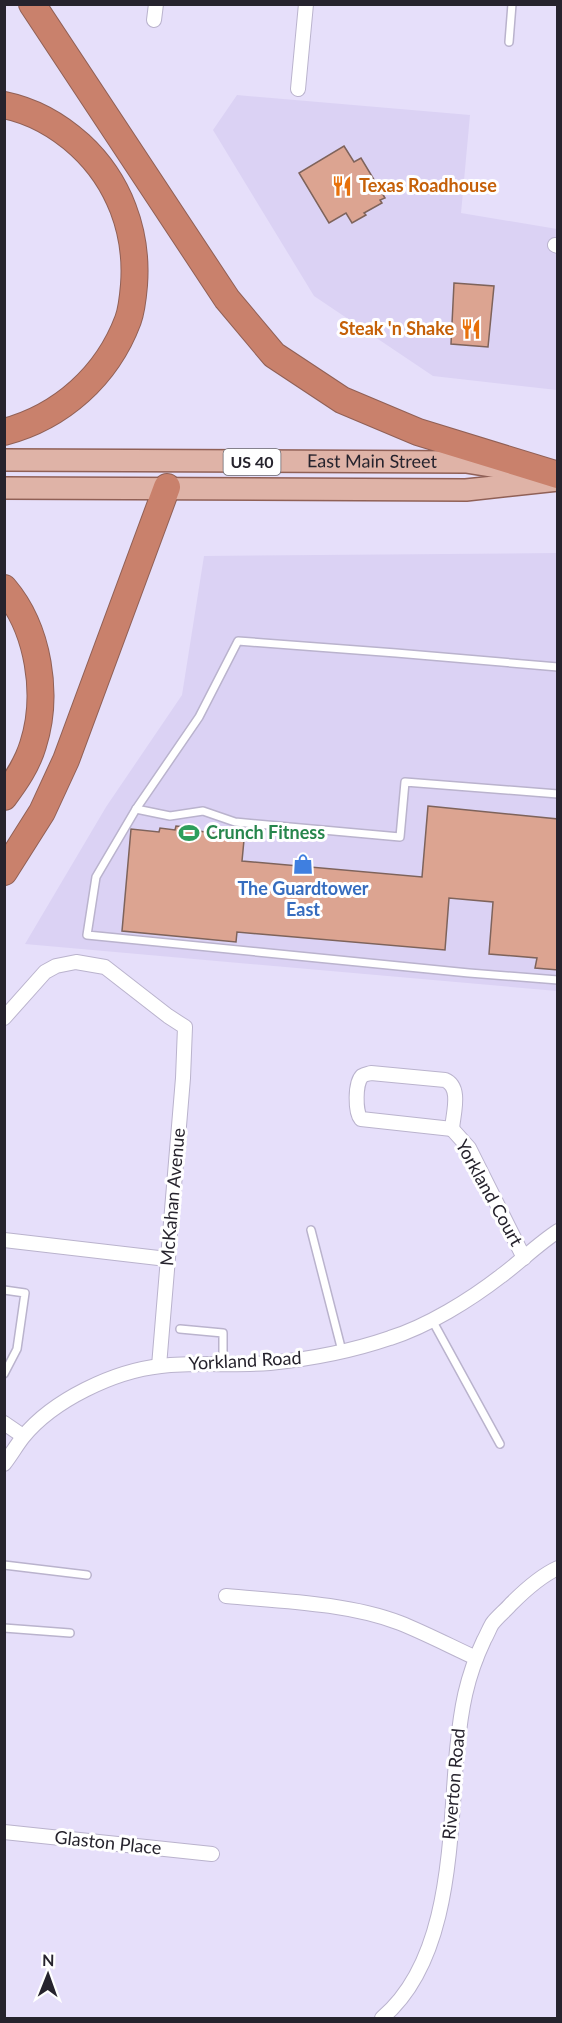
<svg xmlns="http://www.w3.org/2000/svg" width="562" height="2023" font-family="Lato,sans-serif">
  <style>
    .built { fill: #dbd2f4 }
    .building { fill: #dca491; stroke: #7e635b; stroke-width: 1.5 }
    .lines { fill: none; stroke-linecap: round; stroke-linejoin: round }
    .service-casing { stroke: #bab3cd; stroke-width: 10 }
    .minor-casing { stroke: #bab3cd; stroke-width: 16 }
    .primary-casing { stroke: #906056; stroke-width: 24 }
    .motorway-casing { stroke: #906056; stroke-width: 28 }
    .service { stroke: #fff; stroke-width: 7 }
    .minor { stroke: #fff; stroke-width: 14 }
    .primary { stroke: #dfb3a7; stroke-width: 21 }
    .motorway { stroke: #c9816c; stroke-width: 26 }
    .labels { text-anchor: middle; stroke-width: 6; stroke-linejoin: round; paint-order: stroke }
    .shield { fill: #fff; stroke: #67656c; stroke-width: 1.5 }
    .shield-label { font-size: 16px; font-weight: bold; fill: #26232d }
    .food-label { font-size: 18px; font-weight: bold; fill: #c56008; stroke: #fff; text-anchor: start }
    .street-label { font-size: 18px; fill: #26232d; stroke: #fff }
    .leisure-label { font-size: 18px; font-weight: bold; fill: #27864d; stroke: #fff; text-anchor: start }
    .shop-label { font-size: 18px; font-weight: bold; fill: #366cbe; stroke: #fff }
  </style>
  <rect width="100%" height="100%" fill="#e6dffa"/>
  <g class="built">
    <polygon points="237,95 470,115 461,213 557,229 557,390 433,376 314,296 213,130"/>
    <polygon points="557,553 557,991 25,944 106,807 182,695 204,556"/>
  </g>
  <g class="building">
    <polygon points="344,146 354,162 361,158 385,198 380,200 382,203 364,213 366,215 352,223 346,213 329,223 299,173"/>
    <polygon points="454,283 494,286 488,347 451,344"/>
    <polygon points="428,806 558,819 558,970 535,968 537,958 489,954 493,902 449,898 445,950 237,932 236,942 122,931 131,829 159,832 160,828 175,830 176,826 198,828 198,831 214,833 215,838 244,840 242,861 422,877"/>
  </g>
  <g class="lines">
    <g class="service-casing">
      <g id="service">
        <polyline points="509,42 512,4"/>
        <polyline points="558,667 396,653 238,641 199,717 136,809 96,877 87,935 469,973 558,980"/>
        <polyline points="136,809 170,816 203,811 235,822 400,837 405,782 558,794"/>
        <polyline points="311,1230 342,1351"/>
        <polyline points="4,1290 25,1293 17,1349 4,1374"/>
        <polyline points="432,1320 500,1444"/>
        <polyline points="180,1329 223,1333 223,1364"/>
        <polyline points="4,1565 87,1575"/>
        <polyline points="4,1628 70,1633"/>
      </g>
    </g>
    <g class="minor-casing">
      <g id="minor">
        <polyline points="154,20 156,4"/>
        <polyline points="298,89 306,4"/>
        <polyline points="555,245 558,246"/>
        <polyline points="4,1018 45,972 56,966 76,962 105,967 168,1016 185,1027 183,1078 159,1366"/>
        <path d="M371,1073L445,1080C462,1087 453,1114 452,1129L361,1119C355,1112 355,1083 362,1076C365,1074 368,1074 371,1073Z"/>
        <polyline points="452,1129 469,1148 524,1258"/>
        <polyline points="4,1240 167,1259"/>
        <polyline points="4,1423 23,1436"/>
        <path d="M4,1464C11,1455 16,1446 23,1437C53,1400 114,1371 161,1366C197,1362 234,1366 270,1363C311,1359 352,1351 390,1338C428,1326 470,1300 501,1276C520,1262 538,1244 558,1231"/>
        <path d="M226,1596C281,1601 348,1603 400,1623C425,1633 450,1646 476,1658"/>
        <polyline points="4,1832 212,1854"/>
        <path d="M382,2018C453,1958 449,1835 457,1750C461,1709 466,1678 484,1640C487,1635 489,1629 492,1624C497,1617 505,1611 511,1604C524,1591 540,1576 558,1568"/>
      </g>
    </g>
    <g class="primary-casing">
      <g id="primary">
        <path id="s1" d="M4,460L466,462L509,469"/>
        <polyline points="4,488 466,490 558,480"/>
      </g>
    </g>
    <g class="motorway-casing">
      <g id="motorway">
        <polyline points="32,4 227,299 274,355 342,400 418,432 558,475"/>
        <path d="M4,105C33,111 59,126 80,145C119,181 138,232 134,285C133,297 132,309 128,320C107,376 61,417 4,432"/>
        <path d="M4,588C39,629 49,695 33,745C27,765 16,781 4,797"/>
        <polyline points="4,872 42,812 66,760 167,487"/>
      </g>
    </g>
    <use href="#service" class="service"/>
    <use href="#minor" class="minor"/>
    <use href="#primary" class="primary"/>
    <use href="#motorway" class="motorway"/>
  </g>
  <defs>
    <g id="restaurant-bare" transform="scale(1.62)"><path d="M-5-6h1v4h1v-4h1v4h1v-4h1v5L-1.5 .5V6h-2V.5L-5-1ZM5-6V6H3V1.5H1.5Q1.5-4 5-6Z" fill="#e8710a" stroke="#fff" stroke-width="2.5" paint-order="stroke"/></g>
    <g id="stadium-bare" transform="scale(1.62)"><path d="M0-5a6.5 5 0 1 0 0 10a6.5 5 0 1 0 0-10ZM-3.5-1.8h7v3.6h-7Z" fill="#2e9e5b" stroke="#fff" stroke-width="2.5" paint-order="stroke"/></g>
    <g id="shop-bare" transform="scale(1.62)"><path d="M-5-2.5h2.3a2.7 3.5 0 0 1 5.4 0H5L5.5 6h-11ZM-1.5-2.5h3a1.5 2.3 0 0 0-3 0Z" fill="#3f7fe0" stroke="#fff" stroke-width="2.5" paint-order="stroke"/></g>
  </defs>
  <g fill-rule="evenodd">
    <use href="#restaurant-bare" x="342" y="186"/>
    <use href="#restaurant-bare" x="471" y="329"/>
    <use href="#stadium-bare" x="189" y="833"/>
    <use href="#shop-bare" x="303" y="864"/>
  </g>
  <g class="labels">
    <rect class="shield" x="223.5" y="449" width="57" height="26" rx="4.5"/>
    <g class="shield-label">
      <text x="252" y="468">US 40</text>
    </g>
    <g class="food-label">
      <text x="359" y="192">Texas Roadhouse</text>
      <text x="454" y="335" text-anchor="end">Steak 'n Shake</text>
    </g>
    <g class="street-label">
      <text dy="6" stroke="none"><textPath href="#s1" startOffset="368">East Main Street</textPath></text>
      <text transform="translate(489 1193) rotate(61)" y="6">Yorkland Court</text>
      <text transform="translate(173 1197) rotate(-85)" y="6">McKahan Avenue</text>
      <text transform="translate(245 1361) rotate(-3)" y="6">Yorkland Road</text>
      <text transform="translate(454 1784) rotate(-85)" y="6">Riverton Road</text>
      <text transform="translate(108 1843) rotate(6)" y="6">Glaston Place</text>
    </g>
    <g class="leisure-label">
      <text x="206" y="839">Crunch Fitness</text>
    </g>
    <g class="shop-label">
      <text x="303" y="895">The Guardtower<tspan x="303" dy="21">East</tspan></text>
    </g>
  </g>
  <rect width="562" height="2023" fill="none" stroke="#26232d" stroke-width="12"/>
  <g transform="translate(48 1975) rotate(1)" stroke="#ffffff" stroke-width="4.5" paint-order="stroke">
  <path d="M0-4.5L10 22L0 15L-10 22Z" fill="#26232d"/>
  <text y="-9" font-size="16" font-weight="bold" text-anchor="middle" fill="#26232d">N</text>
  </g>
</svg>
